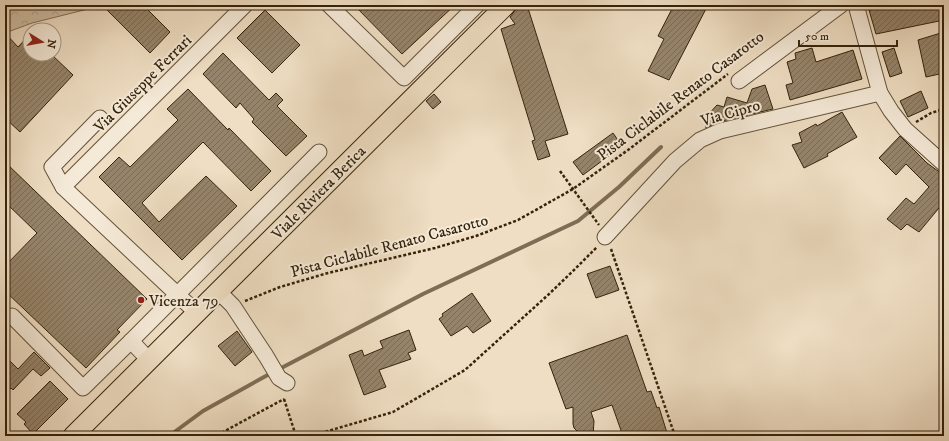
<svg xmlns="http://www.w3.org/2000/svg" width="949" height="441" font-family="'IM FELL DW Pica',serif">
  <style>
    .forest { fill: url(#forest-crowns); stroke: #827058 }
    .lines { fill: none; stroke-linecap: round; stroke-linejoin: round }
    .stream { stroke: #7e6d55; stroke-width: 4 }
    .building { fill: url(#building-hatch); stroke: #34230c }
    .minor-casing { stroke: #63523a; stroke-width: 17 }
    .major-casing { stroke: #34230c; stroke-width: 21 }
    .path { stroke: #34230c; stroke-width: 2.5; stroke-dasharray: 3 2; stroke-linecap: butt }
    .minor { stroke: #f5ead8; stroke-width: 15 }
    .major { stroke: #efdec3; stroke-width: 19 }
    .poi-dot { fill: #8f2418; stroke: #f5ead8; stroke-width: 1.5 }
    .labels { text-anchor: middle; stroke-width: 4; stroke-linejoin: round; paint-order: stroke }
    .street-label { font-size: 16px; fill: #34230c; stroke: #f5ead8 }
    .poi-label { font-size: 16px; fill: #34230c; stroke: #f5ead8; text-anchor: start }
  </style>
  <defs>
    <pattern id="forest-crowns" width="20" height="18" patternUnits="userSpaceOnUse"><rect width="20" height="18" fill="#cfbea4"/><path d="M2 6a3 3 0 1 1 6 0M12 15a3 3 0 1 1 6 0" fill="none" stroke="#b2a38c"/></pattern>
    <pattern id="building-hatch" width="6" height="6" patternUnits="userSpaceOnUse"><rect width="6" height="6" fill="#95846b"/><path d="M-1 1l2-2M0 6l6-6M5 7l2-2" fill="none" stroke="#7a6c56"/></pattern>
  </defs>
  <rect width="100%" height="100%" fill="#efdec3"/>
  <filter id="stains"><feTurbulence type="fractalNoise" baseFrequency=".005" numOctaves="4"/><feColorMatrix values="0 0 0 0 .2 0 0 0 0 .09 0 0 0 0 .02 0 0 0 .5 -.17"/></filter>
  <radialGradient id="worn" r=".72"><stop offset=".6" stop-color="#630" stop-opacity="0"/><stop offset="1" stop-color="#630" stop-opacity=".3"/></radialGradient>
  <polygon class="forest" points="5,5 96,5 92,8 32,23 5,33"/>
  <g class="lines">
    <polyline class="stream" points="169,436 203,411 264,377 423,294 578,221 619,187 661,147"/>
  </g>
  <g class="building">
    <polygon points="102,5 143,5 170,32 150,53"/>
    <polygon points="354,5 455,5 402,54"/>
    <polygon points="519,5 527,5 568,134 545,141 550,156 538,160 532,141 535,140 501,29 515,24 510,17"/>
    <polygon points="674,5 708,5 669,80 648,71 664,39 658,36"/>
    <polygon points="894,5 944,5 944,20 876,34 869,10"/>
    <polygon points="265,10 300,45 272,73 237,38"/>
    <polygon points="944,32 944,73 926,77 918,40"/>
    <polygon points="5,33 18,47 30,34 30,54 51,54 73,75 20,132 5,118"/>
    <polygon points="812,48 816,62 853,50 862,79 790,100 786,85 793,83 787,62 796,59 795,53"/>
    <polygon points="894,48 902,73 890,77 882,52"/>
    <polygon points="223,53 269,100 276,93 283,100 277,106 307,136 286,156 252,122 254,119 240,103 236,108 203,74"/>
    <polygon points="765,85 773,109 718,122 706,128 705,118 717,105 724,107 727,97 747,103 752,89"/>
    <polygon points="188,89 228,130 229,128 271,171 251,191 203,142 142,203 159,222 206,176 237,206 182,260 99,177 119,157 130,167 178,120 167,109"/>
    <polygon points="921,91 928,108 908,117 900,101"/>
    <polygon points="434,94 441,102 433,109 426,101"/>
    <polygon points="842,112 857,137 827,154 828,156 804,168 792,145 802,142 799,133 816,124 817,126"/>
    <polygon points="613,133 622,146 583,175 573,162"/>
    <polygon points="900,136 927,163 938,171 944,173 944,213 939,208 919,232 907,224 901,230 887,219 906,198 914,204 929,187 906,164 896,175 879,158"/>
    <polygon points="5,162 147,299 117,330 120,332 86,368 5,291 5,266 37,233 5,202"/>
    <polygon points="610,266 619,290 596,298 587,274"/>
    <polygon points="472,293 491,321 473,333 467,326 451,336 439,319 443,316 442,314"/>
    <polygon points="409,330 416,350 408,353 411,359 379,370 386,387 364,395 349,355 362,350 364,356 383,348 380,341"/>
    <polygon points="237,331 252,352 235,366 218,346"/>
    <polygon points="627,335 647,392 651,391 657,408 659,407 668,436 623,436 612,405 591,412 594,421 593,436 582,436 574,428 573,424 573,407 566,409 549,363"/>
    <polygon points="34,352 50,368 41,376 33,369 13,390 11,388 5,394 5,356 18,369"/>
    <polygon points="50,381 68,399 33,434 24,424 26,422 17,414"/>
  </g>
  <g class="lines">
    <g class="minor-casing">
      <g id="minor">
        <polyline points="329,5 404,78 477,5"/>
        <polyline points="856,5 880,93 891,111 905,129 944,164"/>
        <polyline points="739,81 841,5"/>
        <polyline points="100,118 52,167 63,187 197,313"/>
        <polyline points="63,187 245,5"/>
        <polyline points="605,237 675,161 700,140 720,131 880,93"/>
        <polyline points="219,292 233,306 266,356 279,378 287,383"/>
        <polyline points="12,316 83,388 131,341 319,152"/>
        <polyline points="131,341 149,360"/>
      </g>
    </g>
    <g class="major-casing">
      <polyline id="major" points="73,436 506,5"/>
    </g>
    <g class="path">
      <polyline points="916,122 931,113 944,109"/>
      <polyline points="560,171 599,225"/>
      <polyline points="611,249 675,436"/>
      <polyline points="245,301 280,287 328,273 435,248 476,236 518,220 573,189 628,150 728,74"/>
      <polyline points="284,399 296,436"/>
      <polyline points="218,436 223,432 284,399"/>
      <polyline points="311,436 393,412 465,370 548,295 574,270 597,247"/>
    </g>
    <use href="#minor" class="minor"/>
    <use href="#major" class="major"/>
  </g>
  <circle class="poi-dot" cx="141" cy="300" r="4"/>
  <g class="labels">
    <g class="street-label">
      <text transform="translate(142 83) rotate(-45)" y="6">Via Giuseppe Ferrari</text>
      <text transform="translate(680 95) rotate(-37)" y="6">Pista Ciclabile Renato Casarotto</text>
      <text transform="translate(730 112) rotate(-16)" y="6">Via Cipro</text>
      <text transform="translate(318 192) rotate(-45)" y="6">Viale Riviera Berica</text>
      <text transform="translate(389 245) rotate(-15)" y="6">Pista Ciclabile Renato Casarotto</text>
    </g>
    <g class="poi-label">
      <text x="149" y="306">Vicenza 79</text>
    </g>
  </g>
  <rect width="949" height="441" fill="none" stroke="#efdec3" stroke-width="20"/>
  <rect x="6" y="6" width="937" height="429" fill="none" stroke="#34230c" stroke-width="2"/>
  <rect x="10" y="10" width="929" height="421" fill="none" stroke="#34230c"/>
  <g transform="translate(42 42) rotate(101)"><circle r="19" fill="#f5ead8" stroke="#a89a86"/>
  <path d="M0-3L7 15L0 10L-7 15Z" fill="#8f2418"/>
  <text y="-6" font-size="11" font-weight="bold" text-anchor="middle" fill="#34230c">N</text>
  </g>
  <path d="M799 40v6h98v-6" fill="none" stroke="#34230c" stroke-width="2"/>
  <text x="805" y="40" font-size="12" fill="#34230c" stroke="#f5ead8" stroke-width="3" paint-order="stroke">50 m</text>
  <rect width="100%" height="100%" filter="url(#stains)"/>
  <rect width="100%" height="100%" fill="url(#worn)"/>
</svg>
